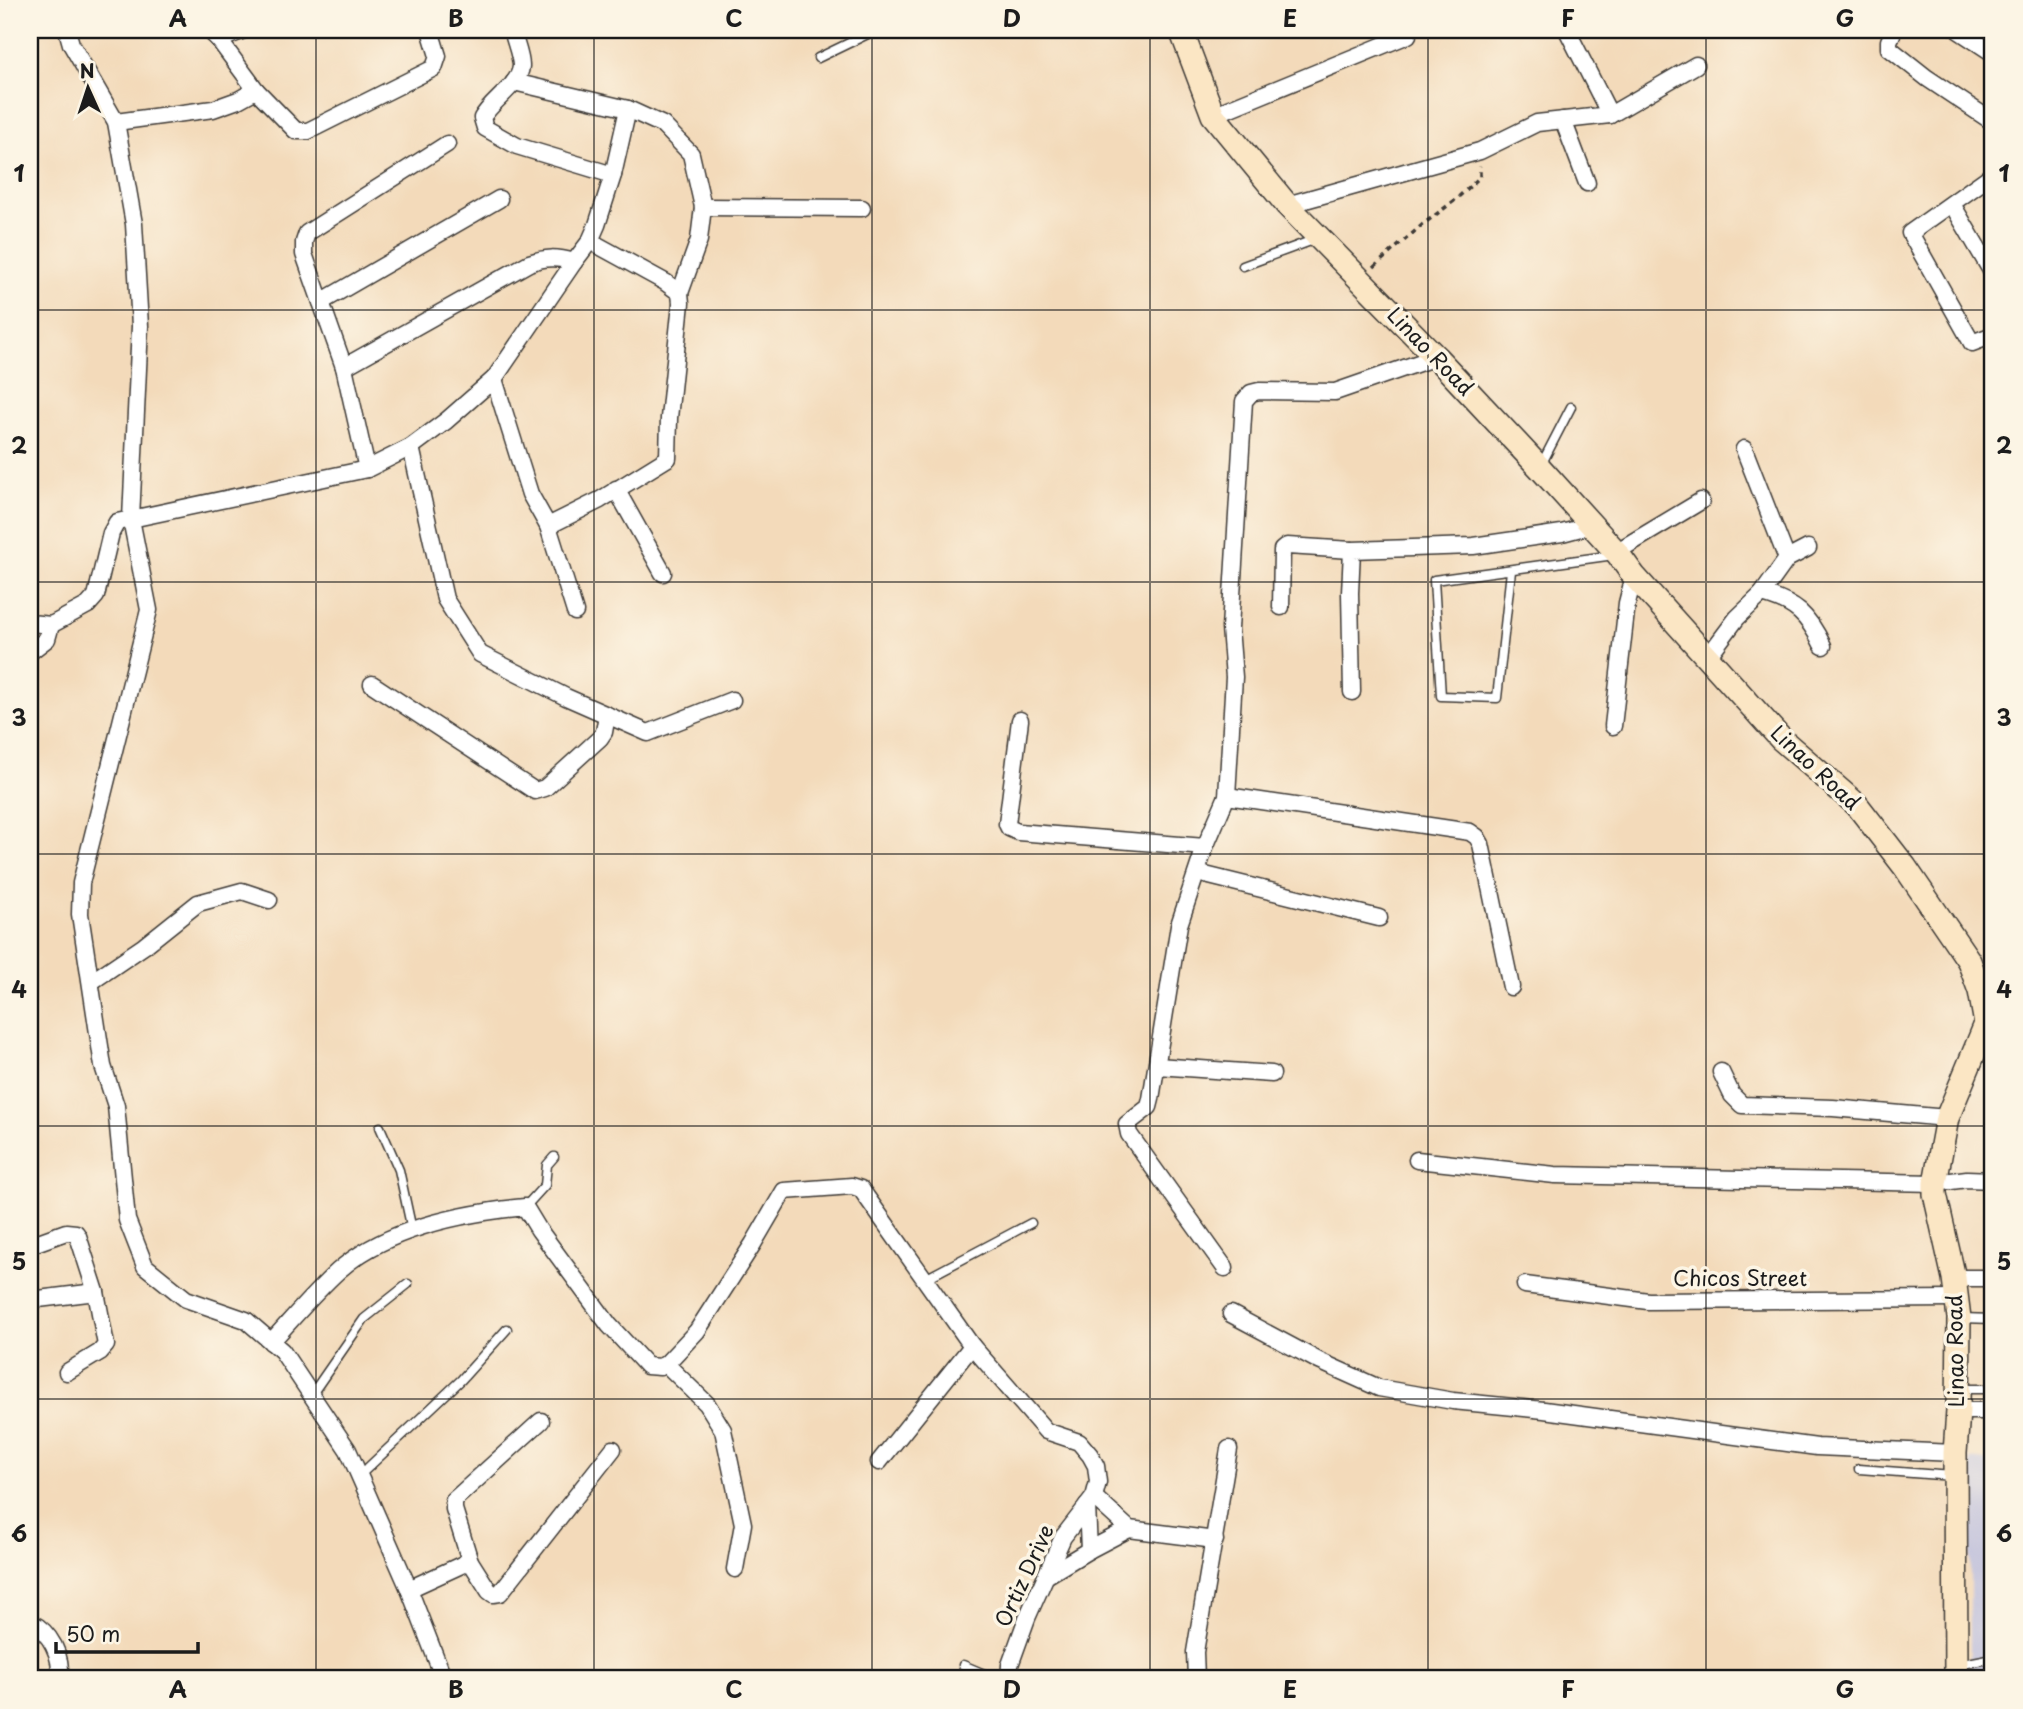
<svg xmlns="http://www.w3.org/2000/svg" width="2023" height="1709" font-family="'Playpen Sans',sans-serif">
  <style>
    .industrial { fill: #c2c2dc }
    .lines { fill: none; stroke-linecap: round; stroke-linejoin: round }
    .lane-casing { stroke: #3c3834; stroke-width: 11 }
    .street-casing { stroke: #3c3834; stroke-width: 19 }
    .secondary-casing { stroke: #3c3834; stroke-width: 26 }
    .path { stroke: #3c3834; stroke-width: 3.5; stroke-dasharray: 5 5; stroke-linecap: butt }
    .lane { stroke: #fff; stroke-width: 8 }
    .street { stroke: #fff; stroke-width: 16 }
    .secondary { stroke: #fbe6c4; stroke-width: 23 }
    .grid { fill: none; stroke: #1c1c1c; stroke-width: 2; stroke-opacity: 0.55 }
    .labels { text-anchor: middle; stroke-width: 7; stroke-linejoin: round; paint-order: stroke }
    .street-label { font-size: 21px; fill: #1c1c1c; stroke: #fcf5e5 }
    .neatline { fill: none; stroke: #1c1c1c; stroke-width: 2.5 }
    .grid-label { font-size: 23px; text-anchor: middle; font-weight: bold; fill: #1c1c1c }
  </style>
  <rect width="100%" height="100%" fill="#fcf5e5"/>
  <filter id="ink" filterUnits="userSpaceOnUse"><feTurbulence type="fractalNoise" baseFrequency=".0143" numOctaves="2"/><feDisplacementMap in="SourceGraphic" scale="14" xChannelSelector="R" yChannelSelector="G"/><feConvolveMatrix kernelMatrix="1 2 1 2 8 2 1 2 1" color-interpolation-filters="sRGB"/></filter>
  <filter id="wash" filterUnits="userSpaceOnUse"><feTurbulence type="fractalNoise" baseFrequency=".00686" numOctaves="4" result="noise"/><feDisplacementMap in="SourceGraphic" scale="28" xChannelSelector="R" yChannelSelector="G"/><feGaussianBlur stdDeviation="1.57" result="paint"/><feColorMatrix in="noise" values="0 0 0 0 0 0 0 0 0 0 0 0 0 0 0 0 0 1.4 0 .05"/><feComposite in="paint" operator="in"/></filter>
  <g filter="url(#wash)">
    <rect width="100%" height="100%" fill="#f3daba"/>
    <polygon class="industrial" points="1970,1459 1993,1462 1993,1679 1970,1679"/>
  </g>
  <g filter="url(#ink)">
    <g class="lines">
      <g class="lane-casing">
        <g id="lane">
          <polyline points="818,58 876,30"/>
          <polyline points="1243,266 1316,239"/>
          <polyline points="1541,465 1571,407"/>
          <polyline points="1511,571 1497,698 1441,696 1434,580 1614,555"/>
          <polyline points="380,1127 399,1170 412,1230"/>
          <polyline points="525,1207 545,1185 547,1165 554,1157"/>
          <polyline points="925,1279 1031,1223"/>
          <polyline points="1962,1318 1993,1319"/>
          <polyline points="1961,1389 1993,1389"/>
          <polyline points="312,1394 364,1319 408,1284"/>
          <polyline points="1859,1469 1953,1476"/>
          <polyline points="359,1476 461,1380 507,1329"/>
          <polyline points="963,1665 996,1679"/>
          <polyline points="1958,1665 1993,1658"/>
        </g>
      </g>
      <g class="street-casing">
        <g id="street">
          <polyline points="67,30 71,44 116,122 134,224 140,326 131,519 149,610 81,883 80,914 103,1066 116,1106 127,1220 145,1266 186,1299 246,1320 282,1351 348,1450 409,1589 444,1679"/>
          <polyline points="1567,30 1610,115"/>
          <polyline points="1894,30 1889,41 1889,48 1927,78 1993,122"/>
          <polyline points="1958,30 1993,53"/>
          <path d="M513,33C515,42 521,56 521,66C520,85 491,101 482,118L485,128L517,146L613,175"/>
          <polyline points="219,40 244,30"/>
          <polyline points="514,82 628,109 663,125 691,154 703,207 699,240 680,293"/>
          <polyline points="256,90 296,131 308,131 434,68 438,56 430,30"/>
          <polyline points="1213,115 1408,35"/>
          <polyline points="1563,120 1587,183"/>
          <polyline points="116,122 213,109 238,100 256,90 219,40 209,30"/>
          <polyline points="1993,174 1910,233 1972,343 1993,335"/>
          <polyline points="1952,204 1993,274"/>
          <polyline points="1287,205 1480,151 1537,123 1610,115 1696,65"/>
          <polyline points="703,207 862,208"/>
          <polyline points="574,262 590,241 597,225 613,175 628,109"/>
          <polyline points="321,302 499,199"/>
          <polyline points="494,379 530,494 548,526 575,612"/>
          <polyline points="411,447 445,599 480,654 566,697 648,733 732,700"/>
          <polyline points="1744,449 1787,559"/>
          <polyline points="367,469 344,367 304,254 304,242 307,233 447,144"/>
          <polyline points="616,489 663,573"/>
          <polyline points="548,526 600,500 668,458 669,418 681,303 680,293 665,282 590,241"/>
          <polyline points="1618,554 1626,546 1701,501"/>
          <path d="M1762,594C1796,603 1808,615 1823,646"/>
          <polyline points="1281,607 1282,550 1287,546 1352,550"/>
          <path d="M30,623L51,625L88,605L96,596L111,533L117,522L367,469L411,447L446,421L494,379L574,262C557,257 546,257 529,263L344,367"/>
          <polyline points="30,652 47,639 51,625"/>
          <polyline points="1707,658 1737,618 1762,594 1787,559 1808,548"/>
          <polyline points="372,684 535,791 545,788 600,738 604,732 607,715"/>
          <polyline points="1352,692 1350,593 1352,550 1473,546 1562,533 1592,525"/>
          <polyline points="1020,720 1007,824 1009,828 1018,832 1205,847"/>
          <polyline points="1613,726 1627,603 1634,576"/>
          <polyline points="1227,796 1470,832 1477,837 1481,844 1511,987"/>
          <polyline points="1197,873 1379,918"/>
          <polyline points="91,982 144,946 198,903 242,891 269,900"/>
          <polyline points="1157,1066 1272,1074"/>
          <polyline points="1721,1072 1732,1095 1742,1105 1833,1108 1947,1118"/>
          <polyline points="1417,1160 1555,1175 1935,1183 1967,1179 1993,1180"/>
          <polyline points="30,1245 66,1232 76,1233 78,1236 96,1292 106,1345 100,1352 67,1372"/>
          <polyline points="1225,1268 1129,1134 1127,1124 1149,1107 1151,1099 1179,925 1205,847 1227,796 1234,677 1230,628 1244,401 1251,393 1259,391 1335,392 1436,357"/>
          <polyline points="1954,1278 1993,1278"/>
          <polyline points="1525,1285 1648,1301 1956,1299"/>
          <polyline points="30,1300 96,1292"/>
          <polyline points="1231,1314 1319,1361 1379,1388 1453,1401 1544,1410 1817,1447 1955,1453"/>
          <path d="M271,1342C293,1318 314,1293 338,1271C386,1228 463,1213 525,1207L539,1230L609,1325L647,1366L660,1367L666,1364L697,1331L753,1244L784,1191L852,1186L861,1189L863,1192L972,1346L879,1462"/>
          <polyline points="972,1346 1046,1431 1079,1442 1090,1455 1096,1466 1098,1482 1094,1497 1063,1537 1027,1618 1010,1665 1009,1679"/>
          <polyline points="666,1364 707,1404 723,1430 743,1524 735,1569"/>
          <polyline points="1958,1411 1993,1411"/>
          <polyline points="541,1421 454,1500 454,1509 470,1561 489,1591 493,1594 500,1593 613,1449"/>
          <polyline points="1094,1497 1129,1529 1215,1540"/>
          <polyline points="1087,1506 1089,1550"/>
          <polyline points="1046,1576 1089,1550 1129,1529"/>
          <polyline points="409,1589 470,1561"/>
          <path d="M30,1622C51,1632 62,1656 60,1679"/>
          <polyline points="1196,1679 1195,1652 1229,1449"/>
        </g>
      </g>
      <g class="secondary-casing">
        <polyline id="secondary" points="1181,30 1213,115 1287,205 1436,357 1540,468 1618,554 1634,576 1781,739 1857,805 1905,867 1969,961 1980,991 1986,1024 1947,1118 1935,1183 1935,1194 1954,1278 1959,1318 1958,1411 1955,1453 1956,1679"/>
      </g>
      <polyline class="path" points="1374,267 1422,225 1454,201 1480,177 1480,166"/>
      <use href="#lane" class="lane"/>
      <use href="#street" class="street"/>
      <use href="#secondary" class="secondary"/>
    </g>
  </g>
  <path class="grid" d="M316,30V1679M594,30V1679M872,30V1679M1150,30V1679M1428,30V1679M1706,30V1679M30,310H1993M30,582H1993M30,854H1993M30,1126H1993M30,1399H1993"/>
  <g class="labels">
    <g class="street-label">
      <text transform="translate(1430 352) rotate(46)" y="7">Linao Road</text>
      <text transform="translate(1815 768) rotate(43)" y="7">Linao Road</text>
      <text x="1740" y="1286">Chicos Street</text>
      <text transform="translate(1956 1351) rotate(-91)" y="7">Linao Road</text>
      <text transform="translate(1025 1576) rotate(-65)" y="7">Ortiz Drive</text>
    </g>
  </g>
  <rect width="2023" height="1709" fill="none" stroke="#fcf5e5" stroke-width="77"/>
  <g transform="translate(88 88) rotate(357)" stroke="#fcf5e5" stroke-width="5" paint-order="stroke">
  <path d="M0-5L12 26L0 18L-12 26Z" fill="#1c1c1c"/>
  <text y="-10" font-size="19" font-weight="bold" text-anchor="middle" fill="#1c1c1c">N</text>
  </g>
  <path d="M56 1642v10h142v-10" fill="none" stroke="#1c1c1c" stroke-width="3.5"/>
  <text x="66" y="1642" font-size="21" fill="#1c1c1c" stroke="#fcf5e5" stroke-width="5" paint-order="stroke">50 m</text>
  <rect x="38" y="38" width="1946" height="1632" class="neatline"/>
  <g class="grid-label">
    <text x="178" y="27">A</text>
    <text x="456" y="27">B</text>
    <text x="734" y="27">C</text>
    <text x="1012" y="27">D</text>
    <text x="1290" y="27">E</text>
    <text x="1568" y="27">F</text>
    <text x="1845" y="27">G</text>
    <text x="19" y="182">1</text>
    <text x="2004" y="182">1</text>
    <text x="19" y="454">2</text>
    <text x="2004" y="454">2</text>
    <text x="19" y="726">3</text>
    <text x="2004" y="726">3</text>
    <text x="19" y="998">4</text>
    <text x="2004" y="998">4</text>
    <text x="19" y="1270">5</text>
    <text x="2004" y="1270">5</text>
    <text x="19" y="1542">6</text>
    <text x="2004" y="1542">6</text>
    <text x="178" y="1698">A</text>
    <text x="456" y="1698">B</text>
    <text x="734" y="1698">C</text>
    <text x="1012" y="1698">D</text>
    <text x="1290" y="1698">E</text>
    <text x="1568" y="1698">F</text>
    <text x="1845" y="1698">G</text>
  </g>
</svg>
